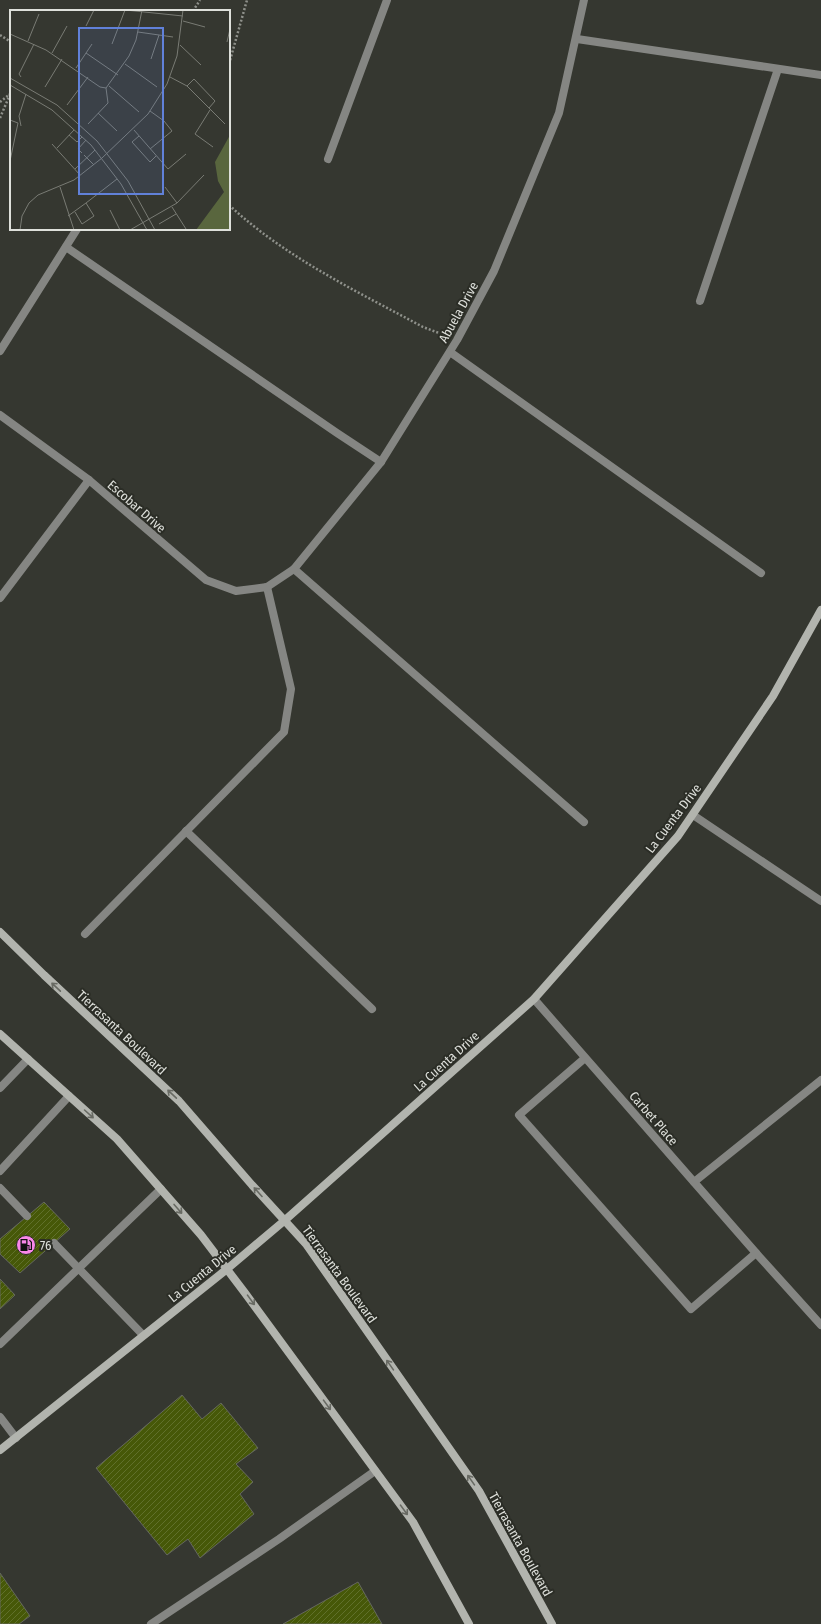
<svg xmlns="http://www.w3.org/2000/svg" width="821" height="1624" font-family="'Fira Sans Condensed',sans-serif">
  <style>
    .building { fill: url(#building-hatch); stroke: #64675f }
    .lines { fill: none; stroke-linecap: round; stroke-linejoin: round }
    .path { stroke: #8f918b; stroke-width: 2.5; stroke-dasharray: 2 2; stroke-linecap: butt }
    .lane { stroke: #858683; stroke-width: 8 }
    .street { stroke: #858683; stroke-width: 8 }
    .secondary { stroke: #b2b4ae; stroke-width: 8 }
    .oneway { stroke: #686a63 }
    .labels { text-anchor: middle; stroke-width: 4; stroke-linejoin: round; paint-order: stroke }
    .street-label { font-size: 13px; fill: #dee0db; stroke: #2b2d26 }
    .poi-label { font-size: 13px; fill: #dee0db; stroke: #2b2d26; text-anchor: start }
    .inset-road { fill: none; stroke: #797b74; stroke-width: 1 }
    .view { fill: #6181d9; fill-opacity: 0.15; stroke: #6181d9; stroke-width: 2 }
    .inset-edge { fill: none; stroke: #dee0db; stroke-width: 2 }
  </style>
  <defs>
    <pattern id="building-hatch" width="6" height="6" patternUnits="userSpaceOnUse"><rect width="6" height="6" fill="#465808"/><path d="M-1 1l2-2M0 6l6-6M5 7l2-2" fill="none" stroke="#60702b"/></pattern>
  </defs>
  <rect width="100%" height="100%" fill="#353730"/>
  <g class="building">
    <polygon points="44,1202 70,1229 20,1273 0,1254 0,1239"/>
    <polygon points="0,1279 15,1295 0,1309"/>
    <polygon points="182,1395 202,1419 221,1403 258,1448 236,1464 253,1482 240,1494 254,1514 200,1558 188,1539 167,1555 96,1468"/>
    <polygon points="0,1573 30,1616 19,1624 0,1624"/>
    <polygon points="358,1582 382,1624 283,1624"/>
  </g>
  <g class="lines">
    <g class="path">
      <polyline points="193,11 200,0"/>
      <polyline points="0,35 11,42"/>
      <polyline points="229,64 247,0"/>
      <polyline points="0,102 10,94"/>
      <polyline points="0,118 11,92"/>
      <path d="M229,205C285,257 356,291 423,327L439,333"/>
    </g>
    <g class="lane">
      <polyline points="577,39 821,75"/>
      <polyline points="328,159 387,0"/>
      <polyline points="66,247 337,433 381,462"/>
      <polyline points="700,301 778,69"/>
      <polyline points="0,351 77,229"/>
      <polyline points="450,352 761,573"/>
      <polyline points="294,569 584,822"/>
      <polyline points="0,598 89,480"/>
      <polyline points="693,815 821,901"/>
      <polyline points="186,831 372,1009"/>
      <polyline points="85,934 284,732 291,689 267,587"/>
      <polyline points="585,1058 519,1115 691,1309 756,1253 821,1325"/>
      <polyline points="0,1088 28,1059"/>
      <polyline points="0,1171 69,1096"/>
      <polyline points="694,1182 821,1080"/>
      <polyline points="0,1188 27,1216"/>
      <polyline points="54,1243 143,1335"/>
      <polyline points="0,1344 161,1189"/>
      <polyline points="0,1417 16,1438"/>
      <polyline points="151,1624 279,1539 375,1471"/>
    </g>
    <g class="street">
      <polyline points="0,415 89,480 206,580 236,591 267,587 294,569 381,462 457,340 494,271 559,113 584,0"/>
      <polyline points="534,999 756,1253"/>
    </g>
    <g class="secondary">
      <polyline points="0,932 44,975 179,1101 252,1185 306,1244 479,1491 552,1624"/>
      <polyline points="0,1034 117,1139 201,1235 245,1293 413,1522 469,1624"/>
      <polyline points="0,1450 227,1269 284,1221 534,999 678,836 773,696 821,610"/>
    </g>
  </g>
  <defs><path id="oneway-shaft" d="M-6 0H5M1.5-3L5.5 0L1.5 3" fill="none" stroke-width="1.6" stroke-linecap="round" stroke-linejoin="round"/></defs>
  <g class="oneway">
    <use href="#oneway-shaft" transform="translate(56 987) rotate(-137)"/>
    <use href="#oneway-shaft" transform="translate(172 1094) rotate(-137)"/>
    <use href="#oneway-shaft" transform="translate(89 1114) rotate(42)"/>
    <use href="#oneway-shaft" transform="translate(258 1192) rotate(-132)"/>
    <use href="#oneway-shaft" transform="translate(178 1209) rotate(49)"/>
    <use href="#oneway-shaft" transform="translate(251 1300) rotate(54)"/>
    <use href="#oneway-shaft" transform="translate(390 1365) rotate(-125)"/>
    <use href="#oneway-shaft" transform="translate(327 1405) rotate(54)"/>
    <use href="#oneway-shaft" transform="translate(471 1480) rotate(-125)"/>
    <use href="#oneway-shaft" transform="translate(404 1510) rotate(54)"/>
  </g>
  <defs>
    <g id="fuel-disc" transform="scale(1)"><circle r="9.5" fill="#f987e8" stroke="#2b2d26"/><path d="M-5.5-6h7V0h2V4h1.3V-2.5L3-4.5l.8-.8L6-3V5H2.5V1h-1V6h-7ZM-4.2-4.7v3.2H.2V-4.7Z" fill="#111"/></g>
  </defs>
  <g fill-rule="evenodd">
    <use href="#fuel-disc" x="26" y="1245"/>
  </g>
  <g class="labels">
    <g class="street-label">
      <text transform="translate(458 312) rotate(-61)" y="5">Abuela Drive</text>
      <text transform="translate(137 506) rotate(41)" y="5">Escobar Drive</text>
      <text transform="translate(673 818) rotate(-53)" y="5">La Cuenta Drive</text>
      <text transform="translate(122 1032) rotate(43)" y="5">Tierrasanta Boulevard</text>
      <text transform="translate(446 1061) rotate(-42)" y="5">La Cuenta Drive</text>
      <text transform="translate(654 1118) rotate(49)" y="5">Carbet Place</text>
      <text transform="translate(202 1273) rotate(-39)" y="5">La Cuenta Drive</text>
      <text transform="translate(340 1274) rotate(54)" y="5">Tierrasanta Boulevard</text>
      <text transform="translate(521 1544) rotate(61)" y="5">Tierrasanta Boulevard</text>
    </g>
    <g class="poi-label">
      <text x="40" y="1250">76</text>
    </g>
  </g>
  <g transform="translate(10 10)">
    <rect width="220" height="220" fill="#353730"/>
    <path d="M220,125V220H186L214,182L208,171L205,152Z" fill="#59663e"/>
    <path class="inset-road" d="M115,0L173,6M173,11L195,17M76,16L84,0M128,22L163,27M0,24L36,40L90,77L96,78M18,31L29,4M217,32L220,19M102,34L115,0M170,35L191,55M42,43L57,16M76,43L108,65M141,49L149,25M115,54L147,77M66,58L82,34M11,67L9,64L24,34M160,67L177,76L215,114M0,68L47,95L87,131L118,171L145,220M0,75L42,100L81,135L111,174L137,220M99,76L129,102M177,76L184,69L205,91L199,98M35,77L52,49M96,78L119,46L126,30L132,0M57,95L78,67M200,100L185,124L203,137M140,101L154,111L162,121L140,139M88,103L107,121M0,110L8,113L0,151M78,114L98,93L96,78M11,116L9,106L16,84M124,120L158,159L176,144M59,125L67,132L72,127M129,126L122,132L140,152L146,146M42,134L70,165M47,138L64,120M72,143L68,139L76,130M74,145L84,155M92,148L138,104L157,74L167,46L173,0M65,159L85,140M50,177L64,220M155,177L167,193M76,193L107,169M162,197L176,219M100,200L110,220M58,206L76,193L84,206L72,214L65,202M149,214L166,204M10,220L12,206L19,193L28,185L64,170L92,148M120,220L167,193L194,165"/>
    <path class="view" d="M69,18H153V184H69Z"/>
    <rect width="220" height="220" class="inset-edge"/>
  </g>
</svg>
